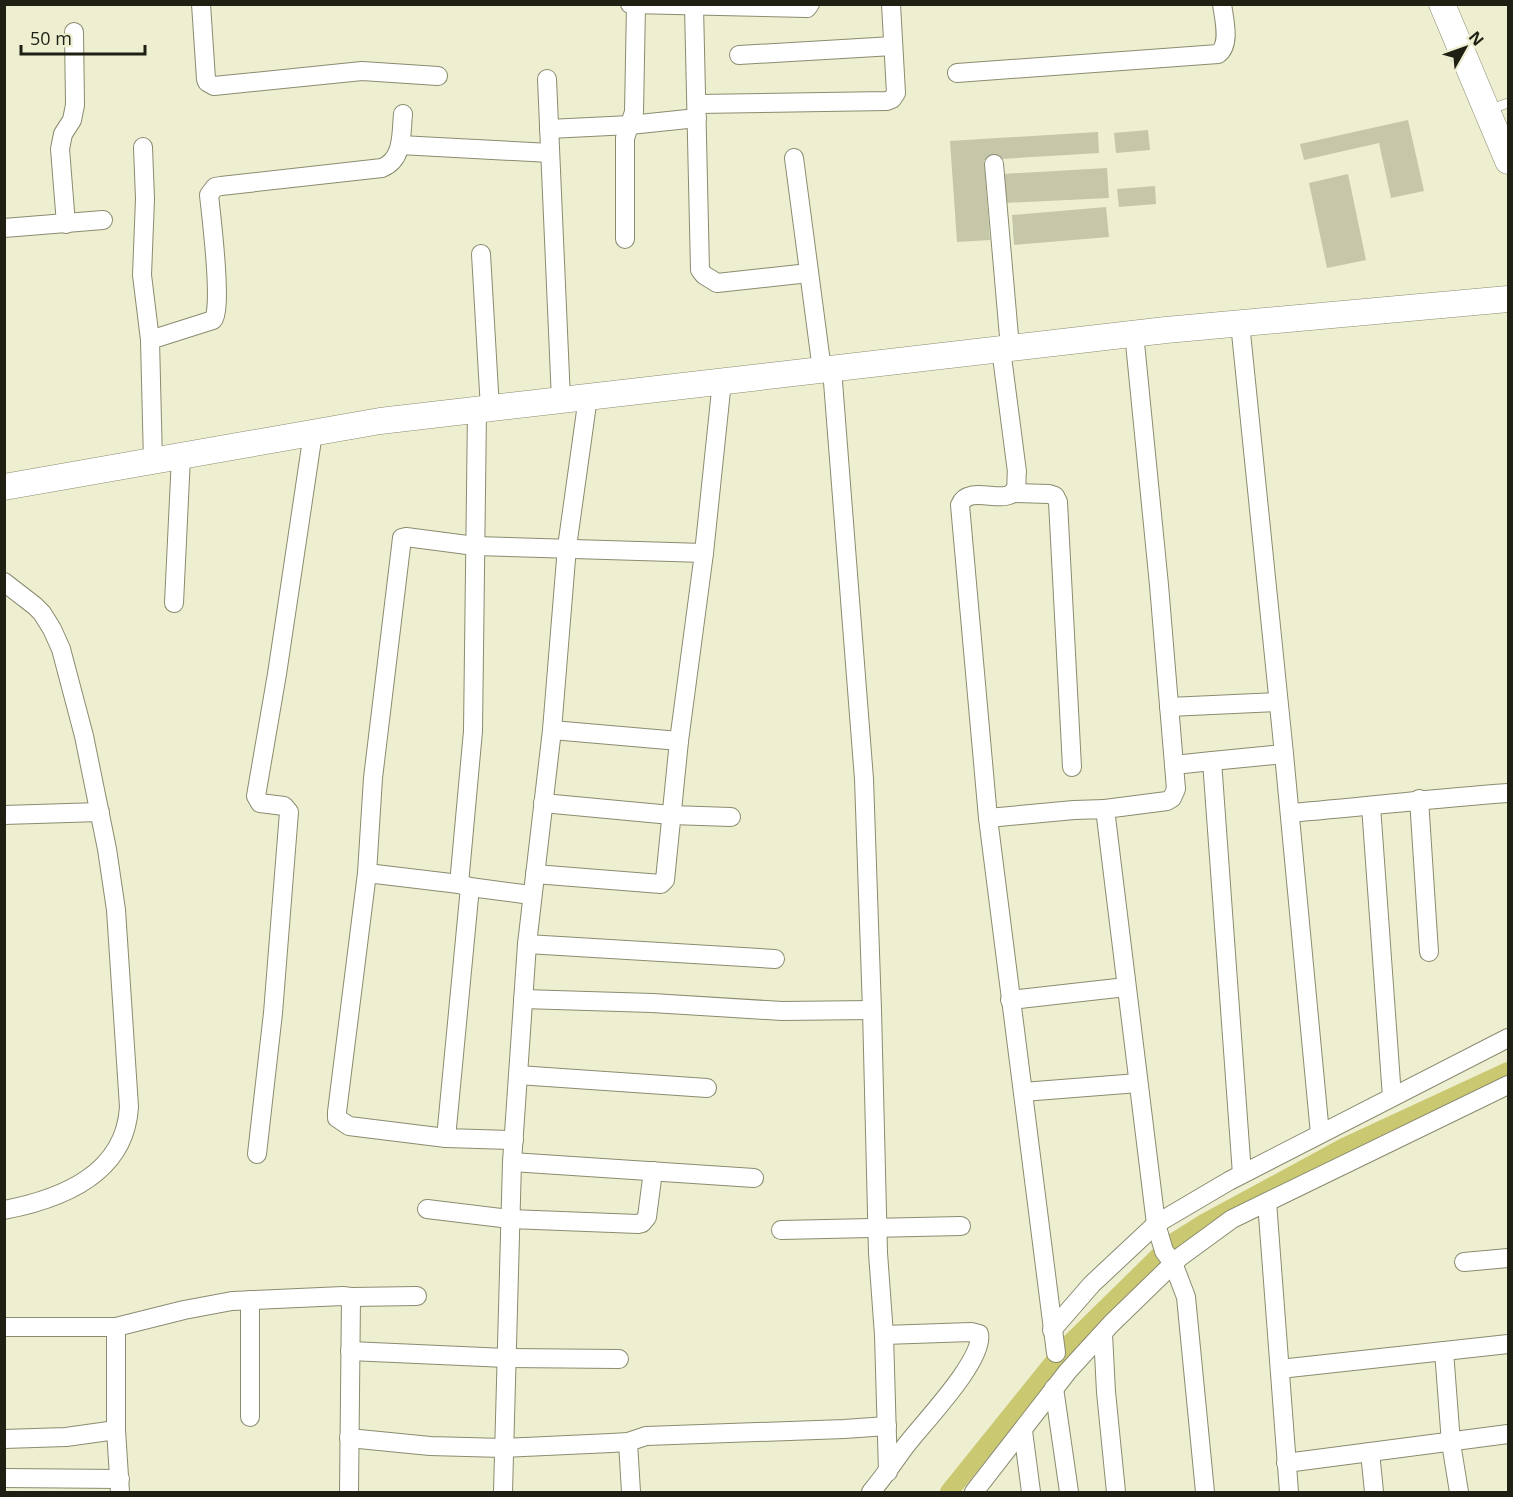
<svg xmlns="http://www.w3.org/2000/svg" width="1513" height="1497" font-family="'Open Sans',sans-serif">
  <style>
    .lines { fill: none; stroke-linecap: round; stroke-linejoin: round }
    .canal { stroke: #cac972; stroke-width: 18 }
    .building { fill: #c6c6a9 }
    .lane-casing { stroke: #8b8b70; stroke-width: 10 }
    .street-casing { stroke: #8b8b70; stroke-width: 20 }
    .secondary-casing { stroke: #8b8b70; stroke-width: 27 }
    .lane { stroke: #fff; stroke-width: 9 }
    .street { stroke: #fff; stroke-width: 18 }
    .secondary { stroke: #fff; stroke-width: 26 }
  </style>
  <rect width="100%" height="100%" fill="#eeeed1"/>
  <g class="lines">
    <polyline class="canal" points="949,1492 1064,1349 1172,1243 1202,1224 1344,1147 1508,1071"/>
  </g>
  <g class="building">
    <polygon points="1408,120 1424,191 1391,198 1379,143 1304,160 1300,144"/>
    <polygon points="1148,130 1150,150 1116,153 1114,133"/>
    <polygon points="1098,132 1099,153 984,160 990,240 957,242 950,141"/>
    <polygon points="1107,168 1109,198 1004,203 1002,174"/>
    <polygon points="1348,174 1366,260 1327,268 1309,183"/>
    <polygon points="1155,186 1156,204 1119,207 1117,189"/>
    <polygon points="1106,207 1109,237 1014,245 1012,215"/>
  </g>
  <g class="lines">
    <g class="lane-casing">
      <polyline id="lane" points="1488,110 1508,103"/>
    </g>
    <g class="street-casing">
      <g id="street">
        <polyline points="201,4 206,79 207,82 214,86 362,71 438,76"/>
        <polyline points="630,4 807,8 810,4"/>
        <polyline points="694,6 700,270 704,275 717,283 809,273"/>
        <polyline points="739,55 893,46"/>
        <path d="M957,73L1218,54C1231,45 1224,19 1222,4"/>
        <polyline points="547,79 561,400"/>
        <polyline points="697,104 887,101 892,99 896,93 891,4"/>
        <polyline points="549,129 630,125 697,118"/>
        <polyline points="400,145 550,153"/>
        <polyline points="143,147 145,199 142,275 150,340"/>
        <polyline points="794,158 822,370"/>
        <polyline points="994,164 1010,348"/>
        <polyline points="66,224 60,149 63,134 72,120 75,105 74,32"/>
        <polyline points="4,228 103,220"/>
        <polyline points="625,239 625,138 634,112 636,5"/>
        <polyline points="481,254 490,409"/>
        <polyline points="1240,323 1284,754 1320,1134"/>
        <path d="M1001,349L1017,472C1016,476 1017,483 1016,487C1010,509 969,482 960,505L988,818L1056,1353"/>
        <polyline points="832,369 864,779 872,1010 878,1253 884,1335 888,1472"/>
        <polyline points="477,410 473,731 459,884 470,887 531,895"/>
        <path d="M153,462L150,340L213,320C223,310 211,214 209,195L215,187L221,186L382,168C404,159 401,133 403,114"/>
        <polyline points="1012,493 1049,494 1055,496 1058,502 1072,767"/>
        <path d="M4,582L35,606L42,613L52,629L61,649L84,736L107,849L116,910L129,1107C125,1174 62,1199 4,1210"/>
        <polyline points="174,603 181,457"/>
        <polyline points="1169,707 1278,702"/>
        <polyline points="552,730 679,741"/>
        <polyline points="1212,761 1284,754"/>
        <polyline points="1174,765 1212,761 1242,1174"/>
        <polyline points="1419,799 1429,952"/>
        <polyline points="543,803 671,815 731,817"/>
        <polyline points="1371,806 1392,1097"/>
        <polyline points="1105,809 1167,801 1172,798 1176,789 1159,585 1134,333"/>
        <path d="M1290,813C1363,807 1435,798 1508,793"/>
        <polyline points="4,815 100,812"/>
        <polyline points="988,818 1074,810 1105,809 1156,1224 1164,1251 1173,1263 1186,1297 1205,1492"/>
        <polyline points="367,873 373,778 402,538 406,537 475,546 704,553"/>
        <polyline points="535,874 661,884 665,880 679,741 704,553 722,381"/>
        <polyline points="470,887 446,1138 514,1140"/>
        <polyline points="527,944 775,959"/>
        <polyline points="523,999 652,1003 782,1011 872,1010"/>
        <polyline points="1010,1000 1126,987"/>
        <polyline points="518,1075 707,1088"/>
        <polyline points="1023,1092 1138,1083"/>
        <polyline points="446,1138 349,1126 337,1118 337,1112 367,873 459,884"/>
        <polyline points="257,1154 273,1013 289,812 284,806 260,803 256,796 277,674 313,433"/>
        <polyline points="512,1162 754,1178"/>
        <polyline points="1267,1202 1289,1492"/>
        <polyline points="427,1209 510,1219 638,1224 642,1223 647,1217 653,1171"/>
        <polyline points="781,1230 961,1226"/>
        <polyline points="1464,1262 1508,1258"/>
        <polyline points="4,1327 116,1327 184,1310 232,1301 343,1296 351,1297 417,1296"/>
        <polyline points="116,1327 116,1430 120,1492"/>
        <polyline points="1052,1330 1092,1284 1156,1224 1229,1181 1508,1038"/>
        <polyline points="1103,1334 1106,1392 1116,1492"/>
        <polyline points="350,1351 506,1358 619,1359"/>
        <polyline points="1444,1351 1451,1443 1459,1492"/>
        <polyline points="1280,1369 1508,1344"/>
        <polyline points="1054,1388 1069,1492"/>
        <polyline points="250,1417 250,1300"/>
        <polyline points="1023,1431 1031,1492"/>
        <polyline points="349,1438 430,1446 503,1448 611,1443 628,1442 646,1436 844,1429 887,1426"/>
        <polyline points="4,1439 66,1437 116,1430"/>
        <polyline points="628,1442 631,1492"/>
        <polyline points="1370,1452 1374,1492"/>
        <polyline points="1286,1463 1508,1434"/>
        <polyline points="4,1478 120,1479"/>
        <polyline points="349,1492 351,1297"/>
        <polyline points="503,1492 512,1162 527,944 552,730 567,547 588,397"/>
        <path d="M871,1492C883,1478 893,1463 904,1448C920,1426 985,1360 979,1334L971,1332L884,1335"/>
        <polyline points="974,1492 1068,1371 1111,1324 1180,1257 1232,1219 1508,1085"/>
      </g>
    </g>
    <g class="secondary-casing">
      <g id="secondary">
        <polyline points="1442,4 1508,161"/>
        <polyline points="4,487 380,421 1166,330 1508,299"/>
      </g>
    </g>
    <use href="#lane" class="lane"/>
    <use href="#street" class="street"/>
    <use href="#secondary" class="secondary"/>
  </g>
  <rect width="1513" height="1497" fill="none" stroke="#1f1f14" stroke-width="12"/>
  <g transform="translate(1465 48) rotate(50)" stroke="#eeeed1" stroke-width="4.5" paint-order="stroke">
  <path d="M0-4.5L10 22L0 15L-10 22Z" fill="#1f1f14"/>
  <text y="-9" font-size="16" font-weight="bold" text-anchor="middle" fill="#1f1f14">N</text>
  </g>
  <path d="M21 45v9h124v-9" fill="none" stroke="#1f1f14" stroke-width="3"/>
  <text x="30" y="45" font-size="18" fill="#1f1f14" stroke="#eeeed1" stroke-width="4.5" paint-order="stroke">50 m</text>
</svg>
